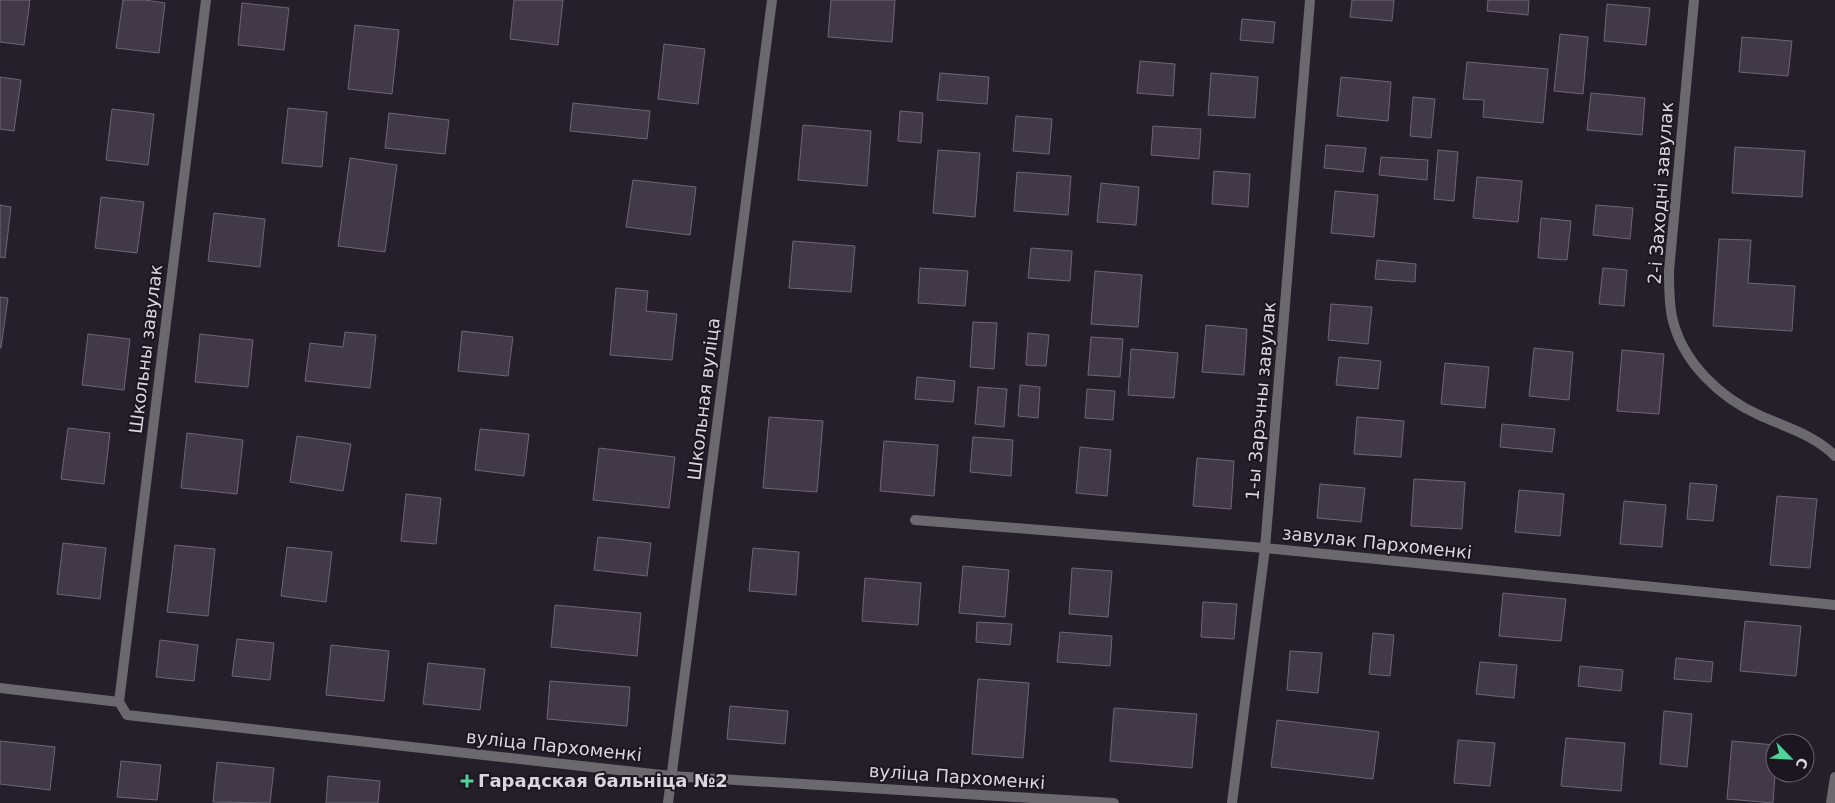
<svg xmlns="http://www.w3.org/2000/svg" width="1835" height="803" font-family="'DejaVu Sans',sans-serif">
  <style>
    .building { fill: #413a46; stroke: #6d6673 }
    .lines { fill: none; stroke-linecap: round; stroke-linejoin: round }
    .minor { stroke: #6b686e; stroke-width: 10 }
    .poi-dot { fill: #50d398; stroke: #1c1620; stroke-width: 2 }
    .labels { text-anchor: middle; stroke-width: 4; stroke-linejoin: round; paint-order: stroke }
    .street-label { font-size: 18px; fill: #dad6dd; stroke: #1c1620 }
    .poi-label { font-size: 18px; font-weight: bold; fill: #dad6dd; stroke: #1c1620; text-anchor: start }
  </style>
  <rect width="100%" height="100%" fill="#251f2a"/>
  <g class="building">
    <polygon points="0,0 30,0 24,45 0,42"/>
    <polygon points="123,0 145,0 165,3 159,53 116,48"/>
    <polygon points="514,0 563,0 558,45 510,39"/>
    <polygon points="831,0 895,0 892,42 828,37"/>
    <polygon points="1352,0 1394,0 1392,21 1350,17"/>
    <polygon points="1488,0 1529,0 1528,15 1487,11"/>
    <polygon points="242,3 289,8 284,50 238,45"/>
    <polygon points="1607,4 1650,8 1646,45 1604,41"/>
    <polygon points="1242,19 1275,22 1273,43 1240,40"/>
    <polygon points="355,25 399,30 392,94 348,89"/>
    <polygon points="1560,34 1588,37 1583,94 1554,91"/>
    <polygon points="1742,37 1792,41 1788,76 1739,72"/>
    <polygon points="664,44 705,49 698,104 658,99"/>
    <polygon points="1140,61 1175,64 1173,96 1137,93"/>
    <polygon points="1467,62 1548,69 1543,123 1483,117 1484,100 1463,99"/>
    <polygon points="940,73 989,77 987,104 937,100"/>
    <polygon points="1211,73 1258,77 1255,118 1208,115"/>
    <polygon points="0,77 21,80 14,131 0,129"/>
    <polygon points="1341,77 1391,82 1388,121 1337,116"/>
    <polygon points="1591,93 1645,98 1642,135 1587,130"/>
    <polygon points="1413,97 1435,99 1431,138 1410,136"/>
    <polygon points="573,103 650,111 647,139 570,131"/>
    <polygon points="288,108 327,112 322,167 282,163"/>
    <polygon points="112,109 154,114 148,165 106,160"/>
    <polygon points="900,111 923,113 921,143 898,141"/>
    <polygon points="389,113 449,120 445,154 385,148"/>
    <polygon points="1016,116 1052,119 1049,154 1013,151"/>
    <polygon points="803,125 871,131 867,186 798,180"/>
    <polygon points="1153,126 1201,129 1199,159 1151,155"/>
    <polygon points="1326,145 1366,148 1363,172 1324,168"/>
    <polygon points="1735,147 1805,151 1802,197 1732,193"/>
    <polygon points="938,150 980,153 975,217 933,213"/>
    <polygon points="1438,150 1458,152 1454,201 1434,199"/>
    <polygon points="1381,157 1428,160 1427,180 1379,175"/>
    <polygon points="350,158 397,165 385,252 338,246"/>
    <polygon points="1214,171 1250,174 1248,207 1212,204"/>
    <polygon points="1017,172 1071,176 1068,215 1014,211"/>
    <polygon points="1477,177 1522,181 1518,222 1473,218"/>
    <polygon points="633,180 696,187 690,235 626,227"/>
    <polygon points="1101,183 1139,187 1136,225 1097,222"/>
    <polygon points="1335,191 1378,195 1374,237 1331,233"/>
    <polygon points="101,197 144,202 137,253 95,248"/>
    <polygon points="0,205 11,207 5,258 0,257"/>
    <polygon points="1596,205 1633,208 1630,239 1593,235"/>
    <polygon points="214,213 265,219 260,267 208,261"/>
    <polygon points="1541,218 1571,221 1567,260 1538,258"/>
    <polygon points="1719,239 1751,240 1748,283 1795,286 1792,331 1713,326"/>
    <polygon points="793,241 855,246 851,292 789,288"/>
    <polygon points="1031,248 1072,251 1070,281 1028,278"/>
    <polygon points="1377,260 1416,264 1415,282 1375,279"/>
    <polygon points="920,268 968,271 965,306 918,303"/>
    <polygon points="1603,268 1627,270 1624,306 1599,304"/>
    <polygon points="1095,271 1142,275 1138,327 1091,324"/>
    <polygon points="616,288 648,291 646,311 677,314 672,360 610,355"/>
    <polygon points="0,297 8,298 1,348 0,348"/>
    <polygon points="1331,304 1372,307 1368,344 1328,340"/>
    <polygon points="973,322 997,323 994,369 970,367"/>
    <polygon points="1206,325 1247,329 1244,375 1202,372"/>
    <polygon points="462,331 513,337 508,376 458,371"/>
    <polygon points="345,332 376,335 370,388 305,381 310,343 343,347"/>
    <polygon points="1028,333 1049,335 1046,366 1026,365"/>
    <polygon points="88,334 130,339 124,390 82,385"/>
    <polygon points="200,334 253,340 248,387 195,382"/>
    <polygon points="1091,337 1123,339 1120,377 1088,375"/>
    <polygon points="1534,348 1573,352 1569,400 1529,396"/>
    <polygon points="1131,349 1178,353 1174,398 1128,395"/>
    <polygon points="1622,350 1664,354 1659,414 1617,411"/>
    <polygon points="1339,357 1381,361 1378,389 1336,385"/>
    <polygon points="1445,363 1489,367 1485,408 1441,404"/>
    <polygon points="917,377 955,381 953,402 915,399"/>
    <polygon points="1020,385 1040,387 1038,418 1018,416"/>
    <polygon points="978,387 1007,389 1004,427 975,424"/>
    <polygon points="1087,389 1115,391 1113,420 1085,418"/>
    <polygon points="769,417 823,421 817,492 763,488"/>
    <polygon points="1357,417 1404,421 1401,457 1354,454"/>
    <polygon points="1502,424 1555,429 1552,452 1500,447"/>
    <polygon points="68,428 110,433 104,484 61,479"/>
    <polygon points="480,429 529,434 524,476 475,470"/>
    <polygon points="187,433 243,440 237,494 181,488"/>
    <polygon points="297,436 351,444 343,491 290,482"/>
    <polygon points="973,437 1013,440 1011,476 970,472"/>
    <polygon points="884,441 938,445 934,496 880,491"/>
    <polygon points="1080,447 1111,450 1107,496 1076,493"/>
    <polygon points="599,448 675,457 669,508 593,500"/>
    <polygon points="1197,458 1234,461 1231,509 1193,506"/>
    <polygon points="1414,479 1465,482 1462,529 1411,526"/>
    <polygon points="1690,483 1717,485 1713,521 1687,519"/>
    <polygon points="1320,484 1365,488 1361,522 1317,518"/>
    <polygon points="1519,490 1564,494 1560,536 1515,532"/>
    <polygon points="406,494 441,498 436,544 401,541"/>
    <polygon points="1777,496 1817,499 1810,568 1770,565"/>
    <polygon points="1624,501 1666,505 1662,547 1620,544"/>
    <polygon points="598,537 651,543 647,576 594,570"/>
    <polygon points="63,543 106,548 100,599 57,594"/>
    <polygon points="175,545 215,549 208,616 167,612"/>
    <polygon points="287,547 332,552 326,602 281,596"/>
    <polygon points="753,548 799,552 796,595 749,591"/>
    <polygon points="963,566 1009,570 1005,617 959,613"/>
    <polygon points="1072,568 1112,571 1108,617 1069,614"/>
    <polygon points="865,578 921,583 918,625 862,621"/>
    <polygon points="1503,593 1566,599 1561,641 1499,636"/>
    <polygon points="1203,602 1237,604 1234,639 1201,637"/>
    <polygon points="555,605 641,613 637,656 551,647"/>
    <polygon points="1745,621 1801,626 1796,676 1740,671"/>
    <polygon points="977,622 1012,624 1010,645 976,642"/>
    <polygon points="1060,632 1112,636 1110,666 1057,662"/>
    <polygon points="1373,633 1394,635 1390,676 1369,674"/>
    <polygon points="237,639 274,643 270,680 232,676"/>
    <polygon points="160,640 198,645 194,681 156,677"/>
    <polygon points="331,645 389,651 384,701 326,695"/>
    <polygon points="1290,651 1322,653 1318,693 1287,690"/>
    <polygon points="1676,658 1713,662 1711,682 1674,679"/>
    <polygon points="1480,662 1517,665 1514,698 1476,694"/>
    <polygon points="428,663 485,669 480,710 423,704"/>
    <polygon points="1580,666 1623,670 1621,691 1578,686"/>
    <polygon points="978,679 1029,683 1023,758 972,754"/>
    <polygon points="550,681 630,687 627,726 547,719"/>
    <polygon points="730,706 788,711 785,744 727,739"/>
    <polygon points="1114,708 1197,714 1192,768 1110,761"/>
    <polygon points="1664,711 1692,714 1687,767 1660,764"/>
    <polygon points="1277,720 1379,732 1373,779 1271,767"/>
    <polygon points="1566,738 1625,743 1621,791 1561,786"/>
    <polygon points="1458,740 1495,743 1490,786 1454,783"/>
    <polygon points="0,741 55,747 50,790 0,784"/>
    <polygon points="1732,741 1775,745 1775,773 1773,803 1727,799"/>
    <polygon points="121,761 161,765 157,800 117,797"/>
    <polygon points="217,762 274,768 270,803 213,802"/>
    <polygon points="328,776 380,781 378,803 326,803"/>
  </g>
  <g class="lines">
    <g class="minor">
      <path d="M1694,0L1669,271C1669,286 1669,302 1672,317C1682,362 1720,398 1761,416C1786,427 1816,436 1835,456"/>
      <polyline points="915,520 1265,548 1835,605"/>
      <polyline points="0,688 119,702 127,715 671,776 1114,803"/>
      <polyline points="119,702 206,0"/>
      <polyline points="668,803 772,0"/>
      <polyline points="1232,803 1265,548 1310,0"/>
      <polyline points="1831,803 1835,777"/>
    </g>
  </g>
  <path class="poi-dot" d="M464.5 773.5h5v5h5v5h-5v5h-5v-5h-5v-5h5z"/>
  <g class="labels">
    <g class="street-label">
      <text transform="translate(1661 193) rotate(-86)" y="6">2-і Заходні завулак</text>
      <text transform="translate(146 349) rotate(-83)" y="6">Школьны завулак</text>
      <text transform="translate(704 399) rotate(-83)" y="6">Школьная вуліца</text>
      <text transform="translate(1261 401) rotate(-85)" y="6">1-ы Зарэчны завулак</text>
      <text transform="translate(1377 543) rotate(6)" y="6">завулак Пархоменкі</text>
      <text transform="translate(554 746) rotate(6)" y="6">вуліца Пархоменкі</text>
      <text transform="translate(957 777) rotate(4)" y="6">вуліца Пархоменкі</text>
    </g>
    <g class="poi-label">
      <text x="478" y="787">Гарадская бальніца №2</text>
    </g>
  </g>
  <g transform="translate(1790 758) rotate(114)"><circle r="24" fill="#1c1620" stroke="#68636c"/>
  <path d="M0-4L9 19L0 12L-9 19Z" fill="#50d398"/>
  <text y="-8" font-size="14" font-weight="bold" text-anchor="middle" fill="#dad6dd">С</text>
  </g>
</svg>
